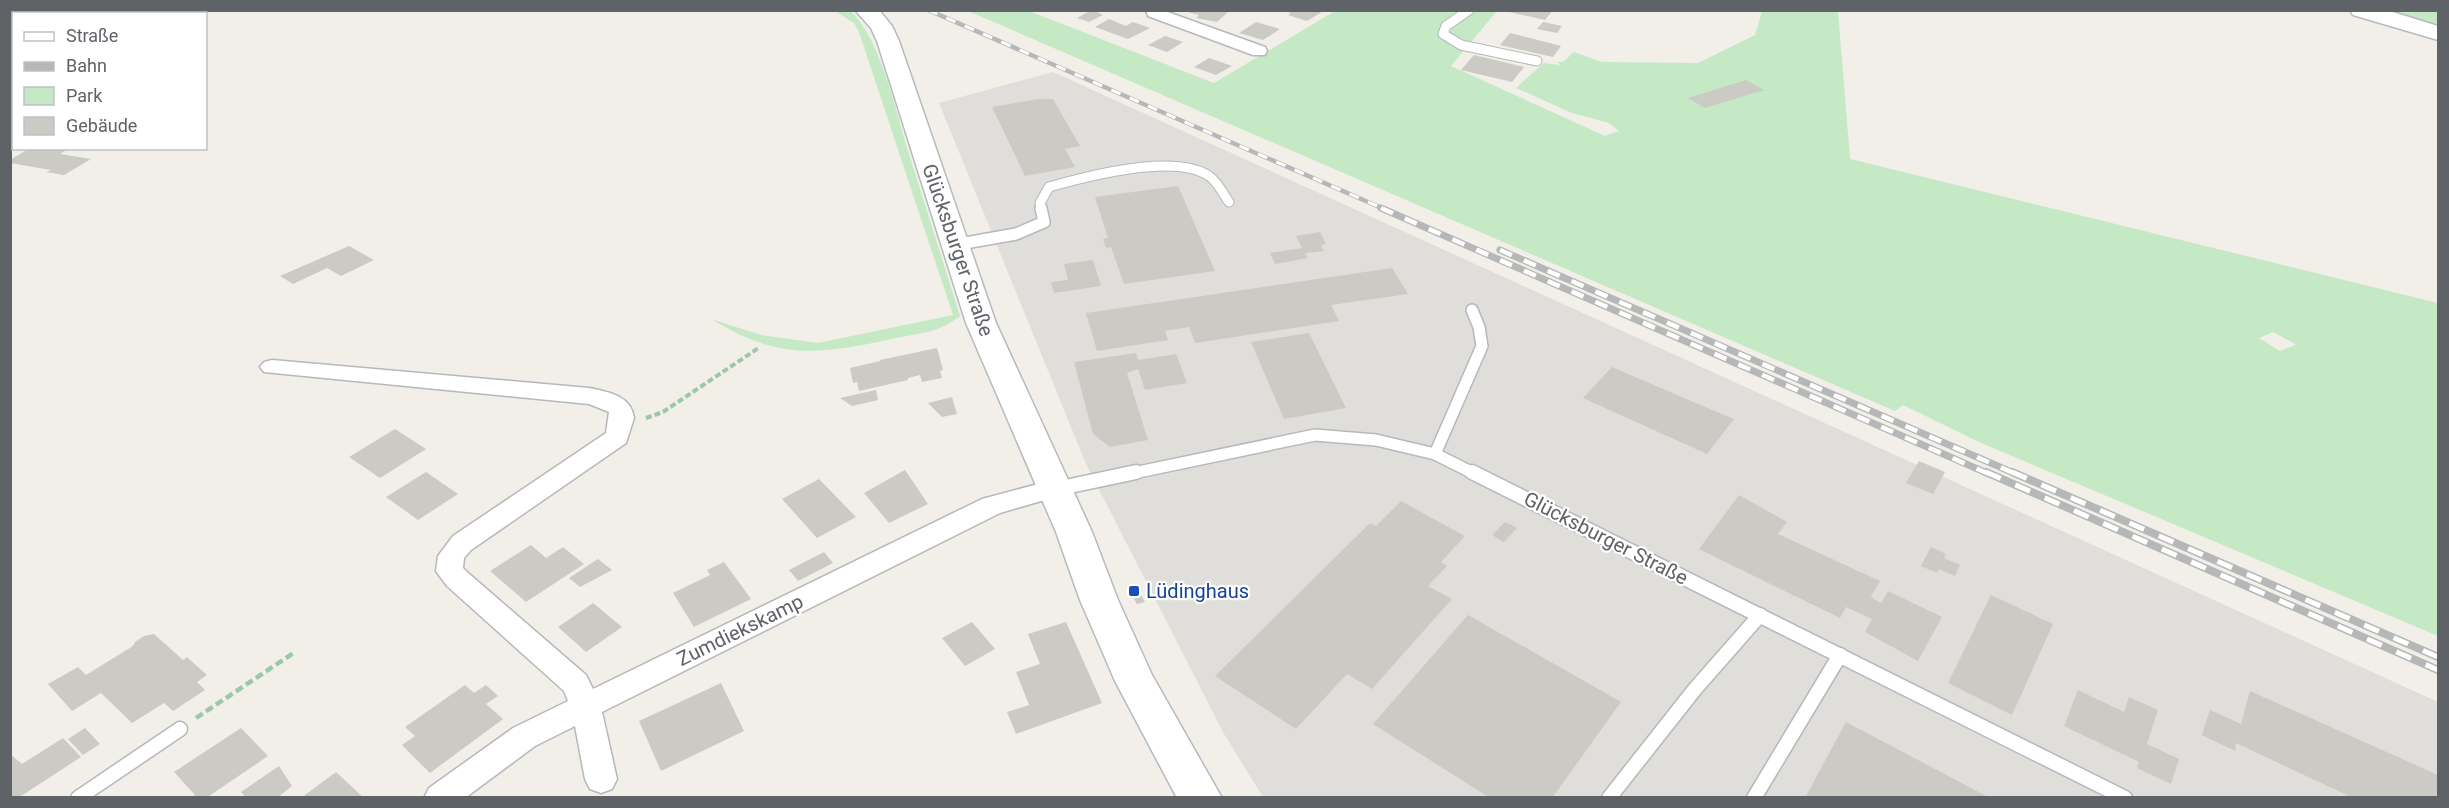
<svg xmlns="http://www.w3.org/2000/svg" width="2449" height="808" font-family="Roboto,sans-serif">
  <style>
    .industrial { fill: #e0deda }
    .green { fill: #c5e8c5; fill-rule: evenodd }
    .building { fill: #cccac5 }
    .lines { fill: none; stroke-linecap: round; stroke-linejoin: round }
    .service-far2-casing { stroke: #b5b8bc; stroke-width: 11 }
    .service-far1-casing { stroke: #b5b8bc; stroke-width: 14 }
    .service-casing { stroke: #b5b8bc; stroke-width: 17 }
    .minor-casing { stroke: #b5b8bc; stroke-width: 3 }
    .secondary-casing { stroke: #b6babf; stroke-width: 3 }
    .path-far1 { stroke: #9cc7a9; stroke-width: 4; stroke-dasharray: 6 3; stroke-linecap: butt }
    .path { stroke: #9cc7a9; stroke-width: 4.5; stroke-dasharray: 8 4; stroke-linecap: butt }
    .service-far2 { stroke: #fff; stroke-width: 9 }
    .service-far1 { stroke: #fff; stroke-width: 11 }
    .service { stroke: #fff; stroke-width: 14 }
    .minor { fill: #fff; fill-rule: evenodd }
    .secondary { fill: #fff; fill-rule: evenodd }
    .rail-far2-casing { stroke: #b6b7b8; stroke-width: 4.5 }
    .rail-far1-casing { stroke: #b6b7b8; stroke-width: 7 }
    .rail-casing { stroke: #b6b7b8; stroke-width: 8 }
    .rail-far2 { stroke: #fff; stroke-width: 3; stroke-dasharray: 10; stroke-linecap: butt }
    .rail-far1 { stroke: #fff; stroke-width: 4.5; stroke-dasharray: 13; stroke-linecap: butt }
    .rail { stroke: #fff; stroke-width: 5; stroke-dasharray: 16; stroke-linecap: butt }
    .transit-dot { fill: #1a4fb4; stroke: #fff; stroke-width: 2 }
    .labels { text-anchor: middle; stroke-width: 4.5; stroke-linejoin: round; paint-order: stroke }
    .street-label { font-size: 20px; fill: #5f6368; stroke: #fff }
    .transit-label { font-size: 20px; fill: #164399; stroke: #fff; text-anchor: start }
  </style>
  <rect width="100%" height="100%" fill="#f1efe8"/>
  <polygon class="industrial" points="1053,72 2438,702 2438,797 1263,797 1224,734 1086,464 939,103"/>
  <g class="green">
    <path d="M835,11H850C880,36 897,115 909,154C926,208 943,262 960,316C940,332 921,333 896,338C846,349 797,360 748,338C735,333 723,326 711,319L761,335L818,343L953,315L859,32L854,23Z"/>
    <path d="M968,11H1029L1214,83L1335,11H1497L1451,66L1605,136L1619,131L1609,123L1572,113L1516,88L1544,63L1559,65L1560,64L1556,62H1563L1574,52L1602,62L1698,63L1755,35L1762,11H1838L1850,159L2438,303V636L1979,442L1903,405L1895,411ZM2273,332L2295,344V345L2280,351L2259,338Z"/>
    <polygon points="2389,11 2438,11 2438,24"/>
  </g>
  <g class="building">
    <polygon points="1083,10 1093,10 1103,15 1089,22 1077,18 1088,12"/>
    <polygon points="1180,10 1223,10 1228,12 1217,22 1196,18 1199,15"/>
    <polygon points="1325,10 1307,21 1288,15 1291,13 1284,11"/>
    <polygon points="1511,10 1553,10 1545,20 1509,12"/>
    <polygon points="1109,19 1126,26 1133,22 1150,28 1128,39 1095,27"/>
    <polygon points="1256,22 1280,29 1263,40 1239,33"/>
    <polygon points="1543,22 1562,26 1557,33 1537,29"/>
    <polygon points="1510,33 1561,46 1553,57 1500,45"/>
    <polygon points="1165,36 1183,42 1167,52 1148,45"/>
    <polygon points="1474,55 1524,67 1512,82 1461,70"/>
    <polygon points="1209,58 1232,66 1216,75 1194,67"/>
    <polygon points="1746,80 1764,90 1705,108 1688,98"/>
    <polygon points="1038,99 1053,99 1080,146 1065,149 1075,167 1025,176 992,107"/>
    <polygon points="30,148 70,148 60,154 91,159 64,175 46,172 51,170 10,163 10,160"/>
    <polygon points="1178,186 1215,271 1124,284 1111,247 1106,248 1103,239 1108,238 1095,197"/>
    <polygon points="1320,232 1326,244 1321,245 1324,251 1305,253 1308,258 1275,264 1270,253 1302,248 1296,236"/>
    <polygon points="349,246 374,260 341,276 327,268 293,284 280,276"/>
    <polygon points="1093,260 1101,286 1054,293 1051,282 1068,280 1064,264"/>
    <polygon points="1392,268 1408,294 1331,305 1339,321 1195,343 1189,327 1165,331 1168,340 1097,351 1086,313"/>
    <polygon points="1309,333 1346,408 1284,419 1251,342"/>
    <polygon points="937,348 943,370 940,371 942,378 922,382 920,375 908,378 908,380 859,391 857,382 853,383 850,368 880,361 880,360"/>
    <polygon points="1136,353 1138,360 1176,354 1187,383 1145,390 1138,369 1127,373 1148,440 1110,447 1093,434 1074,362"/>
    <polygon points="1612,367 1698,404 1734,419 1707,454 1583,398"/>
    <polygon points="876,390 878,400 852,406 840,398"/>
    <polygon points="952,397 957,414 942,417 928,403"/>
    <polygon points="395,429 426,449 380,478 349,457"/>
    <polygon points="1919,461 1945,472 1933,494 1906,483"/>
    <polygon points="905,470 928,504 889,523 864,493"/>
    <polygon points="426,472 458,494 418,520 386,497"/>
    <polygon points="819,479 856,517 817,538 782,499"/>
    <polygon points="1739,495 1787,522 1778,534 1880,581 1871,596 1874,599 1881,603 1888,591 1942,617 1918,661 1865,632 1872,619 1846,607 1840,618 1699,549"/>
    <polygon points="1401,501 1465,536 1441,562 1447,566 1428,586 1452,599 1372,689 1347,674 1296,729 1215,676 1370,523 1376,526"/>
    <polygon points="1505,522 1517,528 1504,542 1492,535"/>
    <polygon points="531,545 546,558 563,547 584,564 526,602 490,571"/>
    <polygon points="1931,547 1946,554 1944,558 1960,565 1955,576 1939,569 1937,573 1921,566"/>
    <polygon points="824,552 833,563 798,581 789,570"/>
    <polygon points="598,559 612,570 580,587 569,578"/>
    <polygon points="724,562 751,599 694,627 673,593 710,575 707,570"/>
    <polygon points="1140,593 1145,602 1137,604 1132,595"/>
    <polygon points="1991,595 2053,624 2012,715 1948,683"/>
    <polygon points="593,603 622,627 586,652 558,627"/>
    <polygon points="1468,615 1621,702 1552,798 1490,798 1373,724"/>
    <polygon points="972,622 995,649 965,666 942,638"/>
    <polygon points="1066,622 1102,703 1016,734 1007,712 1029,705 1016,672 1040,664 1028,634"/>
    <polygon points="154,634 183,660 187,657 207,675 197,682 205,690 173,711 164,703 132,723 101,693 72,711 48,684 78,667 86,675 133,646 135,642 144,636"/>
    <polygon points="721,683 744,731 661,771 639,721"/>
    <polygon points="465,685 474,693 486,685 498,696 486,704 503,719 430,773 402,745 415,736 405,727"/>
    <polygon points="2078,690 2124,712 2129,697 2158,710 2147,744 2179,759 2171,784 2137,768 2139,762 2064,726"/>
    <polygon points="2250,691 2438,775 2438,798 2353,798 2236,743 2235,751 2202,735 2210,710 2241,724"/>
    <polygon points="1846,722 1990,798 1805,798"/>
    <polygon points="85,728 100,744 83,755 68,739"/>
    <polygon points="241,728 268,756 206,798 191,798 195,795 174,772"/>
    <polygon points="63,738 81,757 18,798 10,798 10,754 22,764"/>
    <polygon points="279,766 292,786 277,798 246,798 241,792"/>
    <polygon points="336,772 364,798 301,798"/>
  </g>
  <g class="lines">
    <g class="service-far2-casing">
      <g id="service-far2">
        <polyline points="1469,10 1446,26 1443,34 1461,45 1537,61"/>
        <path d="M1041,209L1040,203L1049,187C1087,176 1175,153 1209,176C1217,181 1224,195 1229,202"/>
      </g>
    </g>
    <g class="service-far1-casing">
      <g id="service-far1">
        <polyline points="954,245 1016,234 1044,222 1041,208"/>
        <polyline points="1435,454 1482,346 1479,327 1472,310"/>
        <polyline points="1129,474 1315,435 1376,440 1435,454 1475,474"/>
      </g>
    </g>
    <g class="service-casing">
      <g id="service">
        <polyline points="1472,472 2125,798"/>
        <polyline points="1056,489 1136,472"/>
        <polyline points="78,798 180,729"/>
        <polyline points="1609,798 1695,689 1760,615"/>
        <polyline points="1754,798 1840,655"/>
      </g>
    </g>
    <g class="minor-casing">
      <g id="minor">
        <polygon points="1146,10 1162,10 1265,47 1267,51 1265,55 1253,55 1148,16"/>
        <path d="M272,360L589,388C608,392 631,395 634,418L626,443L471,550L464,558L463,568L467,572L586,675L593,689L982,499L1053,480L1062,483L1066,489L1062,495L1000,513L602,712L617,779L612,789L601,793L590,789L585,779L575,726L535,746L465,798H424L429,788L513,728L568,701L564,691L447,586L436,571L438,556L453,536L606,433L609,412L589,404L264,372L260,367L264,362Z"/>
      </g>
    </g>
    <g class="secondary-casing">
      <g id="secondary">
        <polygon points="855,10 879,10 892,26 899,41 996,323 1092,532 1118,600 1152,675 1222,798 1177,798 1115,681 1080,600 1056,532 966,323 877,41 871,28"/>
        <polygon points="2350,10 2386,10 2438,26 2438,40 2353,15"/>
      </g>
    </g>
    <polyline class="path-far1" points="646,418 663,412 760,347"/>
    <polyline class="path" points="196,718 295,652"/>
    <use href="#service-far2" class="service-far2"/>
    <use href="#service-far1" class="service-far1"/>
    <use href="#service" class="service"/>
    <use href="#minor" class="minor"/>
    <use href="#secondary" class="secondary"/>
    <g class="rail-far2-casing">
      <polyline id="rail-far2" points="928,10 1384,209"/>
    </g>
    <g class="rail-far1-casing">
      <g id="rail-far1">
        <polyline points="1381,208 1989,474"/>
        <polyline points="1500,250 2016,474"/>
      </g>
    </g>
    <g class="rail-casing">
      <g id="rail">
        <polyline points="1986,472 2438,670"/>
        <polyline points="2012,472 2438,657"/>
      </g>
    </g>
    <use href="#rail-far2" class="rail-far2"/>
    <use href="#rail-far1" class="rail-far1"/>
    <use href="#rail" class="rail"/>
  </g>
  <rect class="transit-dot" x="1128" y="585" width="12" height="12" rx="3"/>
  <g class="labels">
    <g class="street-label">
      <text transform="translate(958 250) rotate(71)" y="7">Glücksburger Straße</text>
      <text transform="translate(1606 538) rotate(27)" y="7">Glücksburger Straße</text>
      <text transform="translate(740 630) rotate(-26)" y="7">Zumdiekskamp</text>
    </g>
    <g class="transit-label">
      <text x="1146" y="598">Lüdinghaus</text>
    </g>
  </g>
  <rect width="2449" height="808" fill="none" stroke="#5f6368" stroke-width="24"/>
  <rect x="12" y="12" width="195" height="138" fill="#ffffff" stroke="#bfc1c3" stroke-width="1.5"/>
  <rect x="24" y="32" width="30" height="9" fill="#ffffff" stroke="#bfc1c3" stroke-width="1.5"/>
  <text x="66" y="42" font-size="18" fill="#5f6368">Straße</text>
  <rect x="24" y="62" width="30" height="9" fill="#b6b7b8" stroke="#bfc1c3" stroke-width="1.5"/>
  <text x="66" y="72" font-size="18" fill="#5f6368">Bahn</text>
  <rect x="24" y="87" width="30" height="18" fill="#c5e8c5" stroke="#bfc1c3" stroke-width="1.5"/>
  <text x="66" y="102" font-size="18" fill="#5f6368">Park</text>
  <rect x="24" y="117" width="30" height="18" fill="#cccac5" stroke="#bfc1c3" stroke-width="1.5"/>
  <text x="66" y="132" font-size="18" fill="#5f6368">Gebäude</text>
</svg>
